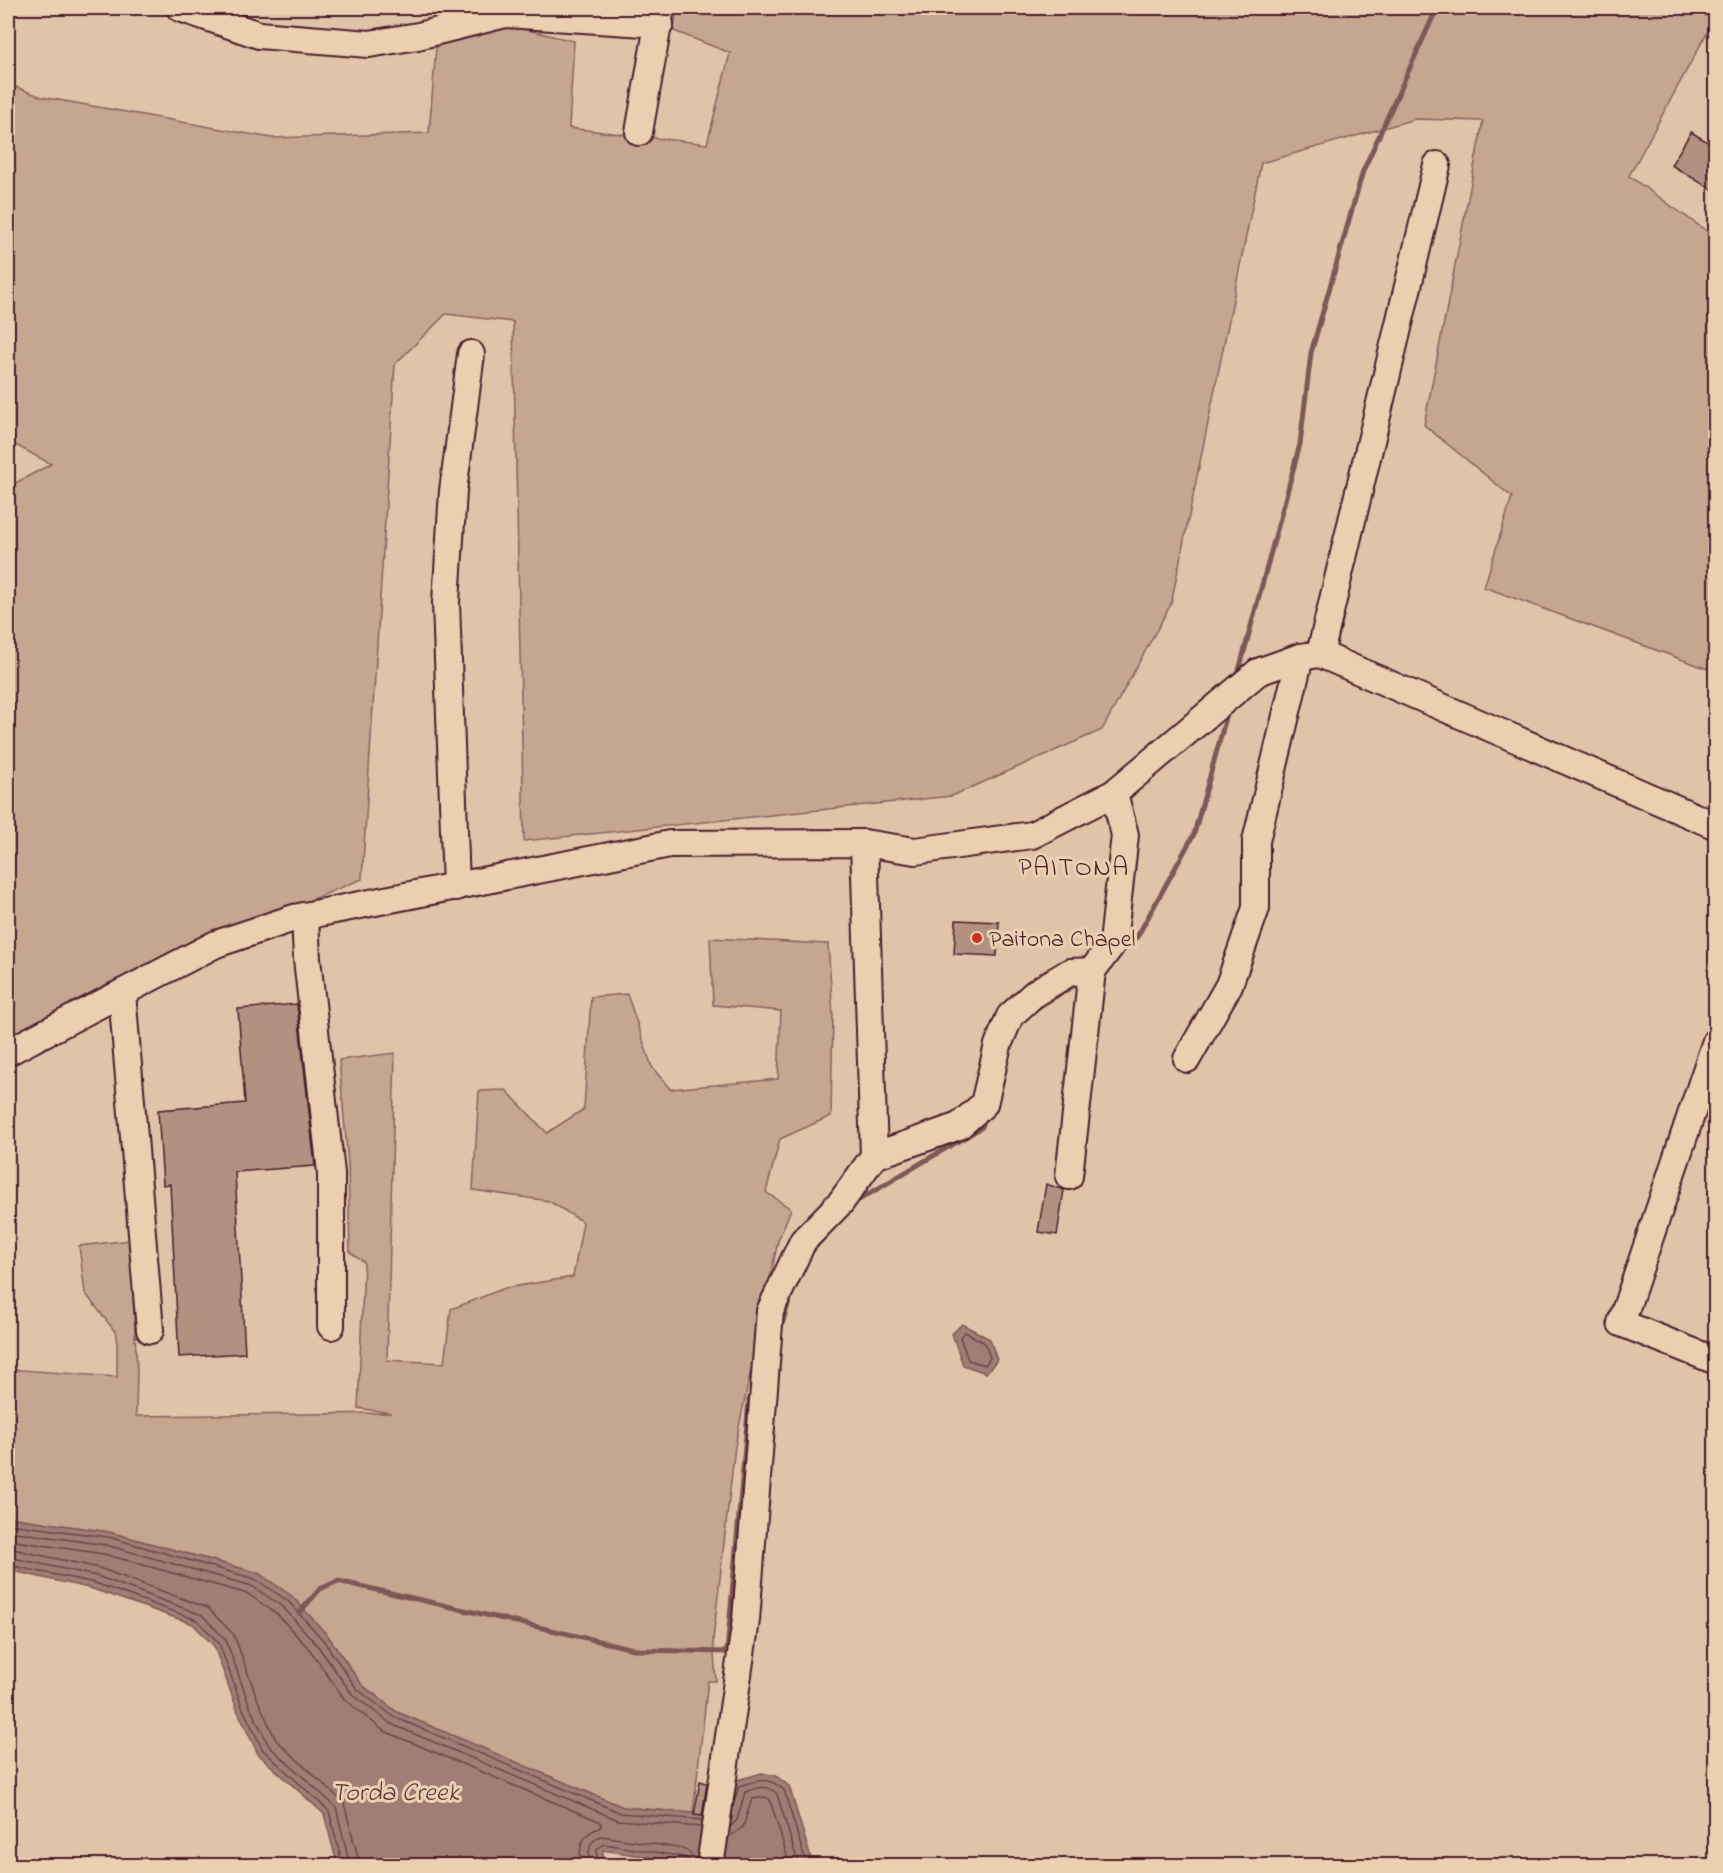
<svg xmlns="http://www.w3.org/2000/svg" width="1723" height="1873" font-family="'Indie Flower',sans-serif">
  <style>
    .green { fill: #c4a691; stroke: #87625e; stroke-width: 1.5 }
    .water { fill: #a07e74; stroke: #7e5857; stroke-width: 1.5 }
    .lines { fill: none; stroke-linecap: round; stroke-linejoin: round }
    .shore { stroke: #6c4548; stroke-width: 1.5 }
    .stream { stroke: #7e5857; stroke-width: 5 }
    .building { fill: #b29181; stroke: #4a1f2b; stroke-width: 1.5 }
    .minor-casing { stroke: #4a1f2b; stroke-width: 30 }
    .minor { stroke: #eacfb1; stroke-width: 26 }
    .poi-dot { fill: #c8321e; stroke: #eacfb1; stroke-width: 2 }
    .labels { text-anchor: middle; stroke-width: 6; stroke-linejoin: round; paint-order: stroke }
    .poi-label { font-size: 24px; fill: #4a1f2b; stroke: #eacfb1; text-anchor: start }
    .neighbourhood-label { font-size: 26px; letter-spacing: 1.5px; fill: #4a1f2b; stroke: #eacfb1 }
    .water-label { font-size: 26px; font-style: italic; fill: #60373d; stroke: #eacfb1 }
  </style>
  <rect width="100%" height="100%" fill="#e0c4a9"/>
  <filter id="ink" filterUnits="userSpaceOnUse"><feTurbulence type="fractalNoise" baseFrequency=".0167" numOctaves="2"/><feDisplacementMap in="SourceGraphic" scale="12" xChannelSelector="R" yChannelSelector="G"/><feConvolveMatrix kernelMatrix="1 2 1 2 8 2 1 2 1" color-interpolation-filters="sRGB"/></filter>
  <g filter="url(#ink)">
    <g class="green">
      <polygon points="676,8 1715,8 1715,18 1629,176 1715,237 1716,660 1708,669 1484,587 1512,497 1424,425 1483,121 1415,119 1261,163 1171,604 1102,730 952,796 524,841 513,322 446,314 395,364 362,879 111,982 8,1037 8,487 51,464 8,441 8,84 42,97 272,138 429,133 437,36 506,25 574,41 569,128 707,144 730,53 674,31"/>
      <polygon points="710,938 828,944 833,1015 831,1116 780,1139 766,1192 791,1209 778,1241 735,1446 713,1640 716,1681 708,1681 693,1813 623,1807 397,1712 362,1685 328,1636 292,1597 258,1573 109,1532 8,1517 8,1369 117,1377 117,1334 85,1293 79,1246 130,1240 137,1370 136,1416 391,1413 358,1408 364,1262 350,1252 348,1164 339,1060 395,1053 387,1360 444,1363 451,1309 505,1288 573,1277 583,1222 549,1201 473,1190 479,1091 506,1090 547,1133 584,1109 591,997 627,994 652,1067 670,1089 778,1079 781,1011 713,1005"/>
    </g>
    <g class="water">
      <polygon points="962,1324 990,1339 997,1360 986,1373 963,1365 952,1334"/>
      <polygon points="8,1517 109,1532 258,1573 292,1596 328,1636 362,1685 397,1712 623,1807 724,1816 733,1781 762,1773 776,1776 789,1786 813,1865 701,1865 603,1850 603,1865 341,1865 337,1863 324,1814 258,1754 238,1712 214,1646 193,1624 93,1589 8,1570"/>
    </g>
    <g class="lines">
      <g class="shore">
        <polygon points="965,1332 985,1343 990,1358 985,1365 968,1360 960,1337"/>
        <polyline points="8,1524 108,1537 255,1579 288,1601 323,1640 357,1689 394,1717 621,1813 702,1820"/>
        <polyline points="8,1531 106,1545 252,1586 283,1607 317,1645 352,1694 391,1724 618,1820 701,1827"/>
        <path d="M8,1540L104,1554L248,1594L277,1614L310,1650L345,1700L384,1731L601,1822V1827C581,1834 579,1846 580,1866"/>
        <polyline points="8,1548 99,1568 208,1608 234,1635 259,1703 276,1740 344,1803 360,1866"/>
        <polyline points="8,1557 97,1576 202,1615 226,1640 250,1707 269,1746 336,1807 350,1866"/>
        <polyline points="8,1565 95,1583 197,1620 219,1643 243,1709 263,1750 329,1811 343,1866"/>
        <path d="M733,1806L739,1786C757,1780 769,1776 784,1790L807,1866"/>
        <path d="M730,1827L737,1820L745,1792C758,1787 767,1784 777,1794L799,1866"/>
        <polyline points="729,1837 743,1827 752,1799 766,1797 770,1800 790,1866"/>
        <path d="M589,1866C589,1852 587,1840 602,1836L685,1849L697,1860"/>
        <polyline points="597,1866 597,1849 604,1844 684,1857 689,1860 690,1866"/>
      </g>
      <g class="stream">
        <polyline points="1237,678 1300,444 1311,353 1363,171 1437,8"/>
        <polyline points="1119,953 1137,937 1194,834 1228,710"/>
        <polyline points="1035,1009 1081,981"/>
        <polyline points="852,1204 982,1127 985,1116"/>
        <polyline points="808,1256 823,1238"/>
        <polyline points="779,1334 792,1292"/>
        <polyline points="299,1613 320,1589 338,1581 638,1650 727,1652 749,1400 753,1392"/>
      </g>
    </g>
    <g class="building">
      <polygon points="1691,132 1716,147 1716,192 1671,165"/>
      <polygon points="956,920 999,922 997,956 954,954"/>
      <polygon points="297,1004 315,1166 235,1172 245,1353 179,1357 170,1184 163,1185 158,1110 245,1103 238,1009"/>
      <polygon points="1046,1184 1064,1190 1057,1235 1038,1232"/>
      <polygon points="700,1781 707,1783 702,1816 694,1815"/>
    </g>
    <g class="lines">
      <g class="minor-casing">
        <g id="minor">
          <polyline points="180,8 259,35 369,44 418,36 506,14 660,24"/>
          <polyline points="639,132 661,8"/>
          <polyline points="1320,654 1437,165"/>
          <polyline points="456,887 446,602 453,491 471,354"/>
          <polyline points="305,916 307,959 331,1173 331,1326"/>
          <polyline points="122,993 150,1330"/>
          <polyline points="1716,1041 1621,1323 1716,1361"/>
          <polyline points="8,1052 216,944 294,918 670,844 864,843 915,851 1032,835 1114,793 1258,672 1300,657 1320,654 1716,826"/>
          <polyline points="1187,1059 1229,985 1256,908 1256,841 1300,657"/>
          <polyline points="874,1156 959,1126 984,1104 998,1045 1010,1016 1035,993 1070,972 1092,971 1113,943 1125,835 1114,793"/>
          <polyline points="1069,1176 1092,971"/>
          <polyline points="710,1866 746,1620 770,1311 803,1241 841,1202 874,1156 864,843"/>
        </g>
      </g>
      <use href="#minor" class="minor"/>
    </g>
  </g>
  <circle class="poi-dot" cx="977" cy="938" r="6"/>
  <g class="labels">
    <g class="poi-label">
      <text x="989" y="946">Paitona Chapel</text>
    </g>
    <g class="neighbourhood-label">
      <text x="1074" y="875">PAITONA</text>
    </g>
    <g class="water-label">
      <text x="395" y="1800">Torda Creek</text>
    </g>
  </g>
  <rect width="1723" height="1873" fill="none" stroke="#eacfb1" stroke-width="30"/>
  <rect x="15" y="15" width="1693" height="1843" fill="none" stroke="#4a1f2b" stroke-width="2" filter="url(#ink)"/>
</svg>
